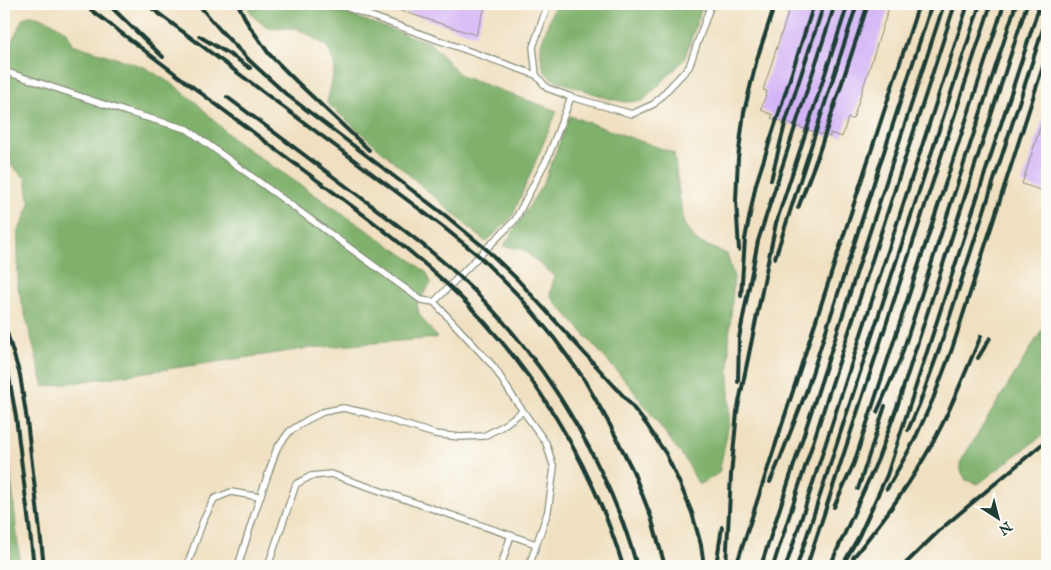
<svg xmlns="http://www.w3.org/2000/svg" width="1051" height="570" font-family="'IM FELL English',serif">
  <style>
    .forest { fill: #7fb16c; stroke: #4f7750 }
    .building { fill: #d3b3f6 }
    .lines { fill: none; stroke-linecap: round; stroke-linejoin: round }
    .lane-casing { stroke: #888e7a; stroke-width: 8 }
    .lane { stroke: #fff; stroke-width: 5.5 }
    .rail { stroke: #1f3d34; stroke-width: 4 }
  </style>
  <rect width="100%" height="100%" fill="#fdfcf7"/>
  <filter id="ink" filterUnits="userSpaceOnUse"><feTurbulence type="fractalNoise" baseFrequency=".02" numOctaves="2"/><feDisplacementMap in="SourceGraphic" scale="10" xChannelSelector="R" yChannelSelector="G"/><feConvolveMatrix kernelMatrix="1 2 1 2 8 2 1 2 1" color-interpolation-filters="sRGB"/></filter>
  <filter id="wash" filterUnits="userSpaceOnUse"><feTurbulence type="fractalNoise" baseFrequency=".0096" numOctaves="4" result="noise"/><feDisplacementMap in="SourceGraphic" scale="20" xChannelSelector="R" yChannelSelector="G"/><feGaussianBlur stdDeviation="1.12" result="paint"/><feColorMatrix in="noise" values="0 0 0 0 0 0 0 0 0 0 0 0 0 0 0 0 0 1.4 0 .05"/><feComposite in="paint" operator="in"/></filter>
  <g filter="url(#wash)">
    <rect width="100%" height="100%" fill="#f0e0c1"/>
    <g class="forest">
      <polygon points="245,4 317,4 430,43 461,76 557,111 512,217 486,242 327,103 335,67 328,47 297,28 268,28 255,18"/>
      <polygon points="555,4 703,4 684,60 643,101 625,102 607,98 552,79 544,71 541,57 541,44"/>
      <polygon points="34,15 50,21 67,32 72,44 144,67 175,86 198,104 234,140 411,260 427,273 431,283 417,304 419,314 437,338 311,348 44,387 18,287 18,233 30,204 26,179 12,166 4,163 4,58 23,18"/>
      <polygon points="570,116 674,153 680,201 684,224 696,241 727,254 734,278 729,339 729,424 719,473 699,485 687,462 630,386 550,296 554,276 522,249 504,246 543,184"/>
      <polygon points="1047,322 1047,432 978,484 966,480 961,471 961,461"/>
      <polygon points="4,411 19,554 21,566 4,566"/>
    </g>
    <g id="blocks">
      <g class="building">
        <polygon points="386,4 486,4 476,35 386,6"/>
        <polygon points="791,4 890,4 853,119 848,118 842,137 830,133 830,137 771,118 773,115 761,110 767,91 763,90"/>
        <polygon points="1045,112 1047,113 1047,192 1022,184"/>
      </g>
    </g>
  </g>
  <g filter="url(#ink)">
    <use href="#blocks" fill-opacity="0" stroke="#888e7a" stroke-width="1"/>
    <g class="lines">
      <g class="lane-casing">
        <g id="lane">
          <polyline points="337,4 536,75"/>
          <polyline points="548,4 533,47 536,75 547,88 571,97"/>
          <polyline points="4,71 127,112 187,129 421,300 434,302 479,256 515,220 548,157 571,97 632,114 654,104 689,67 711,4"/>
          <polyline points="434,302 494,367 513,397 546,443 554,468 548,511 529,566"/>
          <polyline points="187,566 203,521 214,499 231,492 260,497"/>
          <polyline points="238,566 255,512 277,448 290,431 307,420 323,412 343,408 367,413 435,434 460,437 484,436 501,427 523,411"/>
          <polyline points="268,566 296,484 311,476 331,474 536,544"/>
          <polyline points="501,566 511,535"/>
        </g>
      </g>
      <use href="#lane" class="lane"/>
      <g class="rail">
        <polyline points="108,4 163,57"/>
        <polyline points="146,4 442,226 479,256 519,296 554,338 584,379 610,425 633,471 651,517 665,566"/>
        <polyline points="198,4 221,31 250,61 287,95 446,216 486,249 517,279 627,400 647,425 666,454 680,484 692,513 701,545 704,566"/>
        <polyline points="238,4 248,24 269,54 297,82 369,150"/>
        <path d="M90,9C159,62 229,114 298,166C350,205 403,242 450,287C530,362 591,461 623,566"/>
        <polyline points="199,36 237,59 250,68"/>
        <path d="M227,97C272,131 317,165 363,199C407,232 452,265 489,306C556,377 610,472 637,566"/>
        <polyline points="771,180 785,124 824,4"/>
        <polyline points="798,208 817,158 868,4"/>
        <polyline points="739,250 736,200 738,158 744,112 757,59 775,4"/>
        <polyline points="775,258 857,4"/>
        <polyline points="741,296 745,239 756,184 814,4"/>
        <polyline points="4,323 20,375 27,421 44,566"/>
        <polyline points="978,358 990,338"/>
        <polyline points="4,360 9,377 16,417 34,566"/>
        <polyline points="738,382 739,338 758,241 835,4"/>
        <polyline points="877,412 900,360 1016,4"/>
        <polyline points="908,430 919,405 940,347 1047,16"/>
        <polyline points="770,482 780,459 806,392 932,4"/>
        <polyline points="858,489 885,406"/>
        <polyline points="887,489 914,441 933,399 952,349 1047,54"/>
        <polyline points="834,507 854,463 1004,4"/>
        <polyline points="839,546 878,459 898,404 1027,4"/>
        <path d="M853,558C878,526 904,493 924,458C947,420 963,377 981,336"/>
        <polyline points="716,566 722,527"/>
        <polyline points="726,566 731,475 737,412 776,223 848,4"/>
        <polyline points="736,566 919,4"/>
        <polyline points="761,566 944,4"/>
        <polyline points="773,566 955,4"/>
        <polyline points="786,566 968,4"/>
        <polyline points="797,566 980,4"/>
        <polyline points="807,566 991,4"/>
        <polyline points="830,566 841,541"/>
        <polyline points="842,566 859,536 887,475 1040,4"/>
        <polyline points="903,566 941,529 1047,440"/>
      </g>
    </g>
  </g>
  <rect width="1051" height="570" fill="none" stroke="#fdfcf7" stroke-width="20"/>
  <g transform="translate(998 518) rotate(144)" stroke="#fdfcf7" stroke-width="4" paint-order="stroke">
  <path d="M0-4L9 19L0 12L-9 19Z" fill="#1f3d34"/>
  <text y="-8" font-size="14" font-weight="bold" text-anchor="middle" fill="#1f3d34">N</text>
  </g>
</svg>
